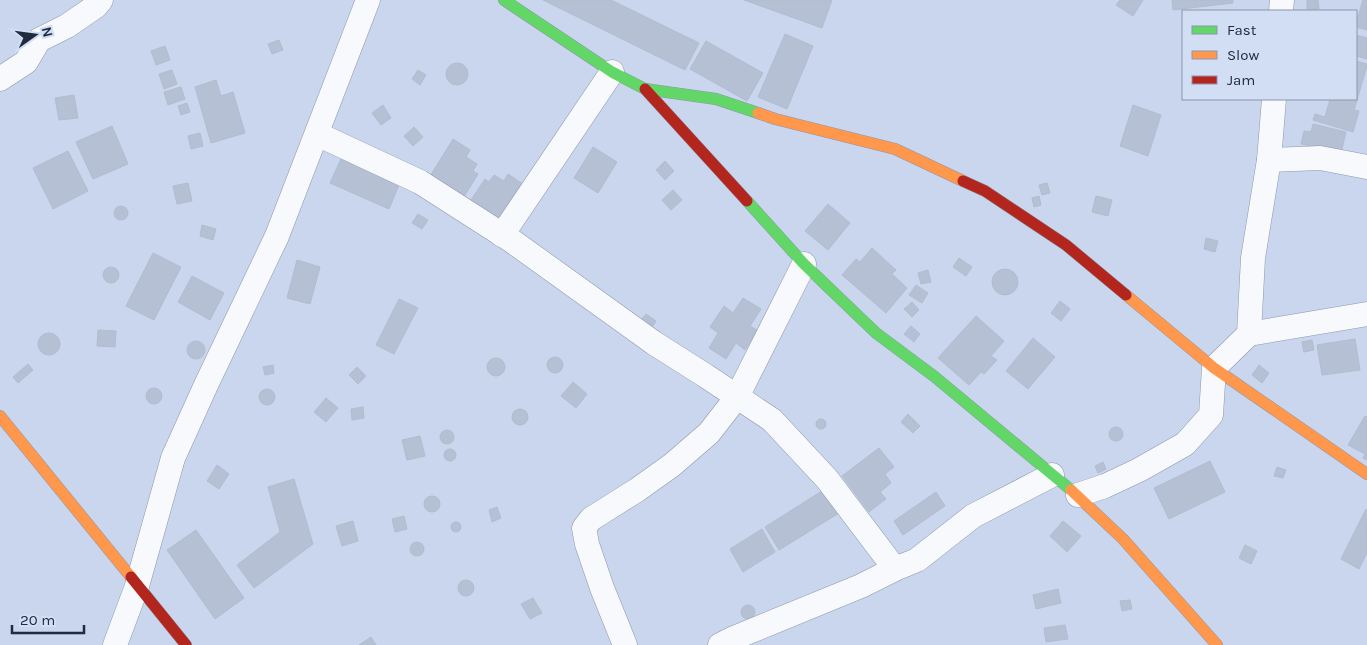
<svg xmlns="http://www.w3.org/2000/svg" width="1367" height="645" font-family="Karla,sans-serif">
  <style>
    .building { fill: #b5c0d5; stroke: #b1bcd0 }
    .lines { fill: none; stroke-linecap: round; stroke-linejoin: round }
    .street-casing { stroke: #8c97ab; stroke-width: 25 }
    .fast-casing { stroke: #8c97ab; stroke-width: 12 }
    .slow-casing { stroke: #8c97ab; stroke-width: 12 }
    .jam-casing { stroke: #8c97ab; stroke-width: 12 }
    .street { stroke: #f7f9fc; stroke-width: 24 }
    .fast { stroke: #63d668; stroke-width: 11 }
    .slow { stroke: #ff974d; stroke-width: 11 }
    .jam { stroke: #b3261e; stroke-width: 11 }
  </style>
  <rect width="100%" height="100%" fill="#c9d6ee"/>
  <g class="building">
    <polygon points="543,0 611,0 699,43 685,70"/>
    <polygon points="744,0 832,0 822,28"/>
    <polygon points="1120,0 1143,0 1133,16 1116,5"/>
    <polygon points="1172,0 1233,0 1233,3 1173,10"/>
    <polygon points="1307,0 1318,0 1319,9 1307,9"/>
    <polygon points="1363,0 1367,0 1367,30 1356,27 1356,23"/>
    <polygon points="785,34 813,46 787,109 758,97"/>
    <polygon points="1356,35 1367,38 1367,59 1356,56"/>
    <polygon points="279,40 283,50 272,54 268,44"/>
    <polygon points="706,41 763,73 747,101 690,69"/>
    <polygon points="165,46 170,60 156,65 151,51"/>
    <polygon points="1356,61 1367,64 1367,66 1354,110 1359,111 1353,132 1313,120 1315,114 1325,117 1330,99 1356,99"/>
    <circle cx="457" cy="74" r="11"/>
    <polygon points="172,70 177,84 164,89 159,74"/>
    <polygon points="418,70 426,75 420,85 412,79"/>
    <polygon points="216,80 221,96 233,92 245,133 211,143 195,87"/>
    <polygon points="181,87 185,99 168,105 164,92"/>
    <polygon points="74,95 78,118 59,120 55,98"/>
    <polygon points="187,103 190,112 181,115 178,106"/>
    <polygon points="383,105 391,118 381,125 372,113"/>
    <polygon points="1133,105 1161,115 1148,156 1120,146"/>
    <polygon points="1313,124 1346,132 1341,153 1301,144 1304,131 1311,132"/>
    <polygon points="112,126 128,164 93,179 76,142"/>
    <polygon points="414,127 423,137 413,146 404,136"/>
    <polygon points="200,133 203,146 191,149 188,136"/>
    <polygon points="453,139 470,150 466,157 477,164 473,171 478,174 462,200 429,178"/>
    <polygon points="593,147 617,162 598,193 574,178"/>
    <polygon points="68,151 88,191 53,209 33,168"/>
    <polygon points="341,159 399,185 389,209 330,183"/>
    <polygon points="665,161 674,171 665,180 656,170"/>
    <polygon points="508,174 526,186 501,225 469,203 485,179 489,182 494,175 504,181"/>
    <polygon points="188,183 192,201 177,204 173,186"/>
    <polygon points="1047,183 1050,193 1042,195 1039,185"/>
    <polygon points="673,190 682,200 671,210 662,200"/>
    <polygon points="1039,196 1041,205 1034,207 1032,198"/>
    <polygon points="1096,196 1112,200 1108,216 1092,212"/>
    <polygon points="828,204 850,223 828,250 805,231"/>
    <circle cx="121" cy="213" r="7"/>
    <polygon points="418,214 428,220 422,229 412,223"/>
    <polygon points="202,225 216,229 213,240 200,236"/>
    <polygon points="1206,238 1218,241 1215,252 1204,249"/>
    <polygon points="872,248 896,270 892,274 907,288 886,313 842,275 856,259 860,262"/>
    <polygon points="153,253 181,267 154,320 126,306"/>
    <polygon points="959,258 972,267 966,276 953,267"/>
    <polygon points="297,260 320,267 310,304 287,298"/>
    <circle cx="111" cy="275" r="8"/>
    <circle cx="1005" cy="282" r="13"/>
    <polygon points="928,270 931,282 921,284 918,273"/>
    <polygon points="192,276 224,293 210,320 178,302"/>
    <polygon points="916,285 928,293 922,303 909,295"/>
    <polygon points="743,298 761,309 750,326 757,330 745,350 736,343 726,359 709,348 718,333 710,327 724,306 733,313"/>
    <polygon points="399,299 418,308 394,354 376,345"/>
    <polygon points="1060,301 1070,309 1061,321 1051,313"/>
    <polygon points="912,302 919,310 912,317 904,309"/>
    <polygon points="646,314 656,321 648,333 637,325"/>
    <polygon points="976,316 1004,341 991,356 997,360 984,374 981,372 969,385 938,358"/>
    <polygon points="911,326 920,334 914,342 904,334"/>
    <polygon points="98,330 116,331 115,347 97,346"/>
    <circle cx="49" cy="344" r="11"/>
    <polygon points="1033,338 1055,357 1028,389 1006,371"/>
    <polygon points="1355,339 1360,370 1322,375 1317,345"/>
    <polygon points="1312,340 1314,350 1304,352 1302,342"/>
    <circle cx="196" cy="350" r="9"/>
    <circle cx="555" cy="365" r="8"/>
    <circle cx="496" cy="367" r="9"/>
    <polygon points="28,364 33,370 18,383 13,377"/>
    <polygon points="273,365 274,373 265,375 263,367"/>
    <polygon points="1259,365 1269,373 1262,383 1252,375"/>
    <polygon points="357,367 366,376 358,384 349,375"/>
    <polygon points="573,382 587,394 576,408 561,396"/>
    <circle cx="154" cy="396" r="8"/>
    <circle cx="267" cy="397" r="8"/>
    <polygon points="326,398 338,408 326,422 314,412"/>
    <polygon points="363,407 364,418 352,420 351,409"/>
    <circle cx="520" cy="417" r="8"/>
    <polygon points="908,414 920,426 913,433 901,422"/>
    <polygon points="1365,416 1367,417 1367,460 1363,458 1365,454 1348,445"/>
    <circle cx="821" cy="424" r="5"/>
    <circle cx="1116" cy="434" r="7"/>
    <circle cx="447" cy="437" r="7"/>
    <polygon points="420,436 425,456 407,460 402,440"/>
    <polygon points="879,448 894,467 885,474 891,483 880,492 886,499 869,512 842,476"/>
    <circle cx="450" cy="455" r="6"/>
    <polygon points="1210,461 1225,492 1169,519 1154,488"/>
    <polygon points="1103,462 1106,469 1098,473 1095,466"/>
    <polygon points="217,465 229,474 219,489 207,481"/>
    <polygon points="1277,467 1286,470 1283,478 1274,476"/>
    <polygon points="294,479 313,544 254,588 237,565 280,532 268,487"/>
    <polygon points="825,489 839,513 779,550 765,527"/>
    <polygon points="936,492 945,506 903,535 894,521"/>
    <circle cx="432" cy="504" r="8"/>
    <polygon points="497,507 501,518 492,522 489,510"/>
    <polygon points="1366,509 1367,553 1359,569 1341,559"/>
    <polygon points="404,516 407,529 395,532 392,519"/>
    <polygon points="353,521 358,541 342,546 336,526"/>
    <polygon points="1063,521 1081,536 1067,552 1050,536"/>
    <circle cx="456" cy="527" r="5"/>
    <polygon points="762,529 775,552 743,572 730,549"/>
    <polygon points="196,530 244,598 215,619 167,550"/>
    <circle cx="417" cy="549" r="7"/>
    <polygon points="1245,545 1257,551 1251,564 1239,558"/>
    <circle cx="466" cy="588" r="8"/>
    <polygon points="1058,589 1061,603 1036,609 1033,595"/>
    <polygon points="533,598 542,613 530,619 521,604"/>
    <polygon points="1130,600 1132,609 1122,611 1120,601"/>
    <circle cx="748" cy="612" r="7"/>
    <polygon points="1065,625 1068,639 1046,642 1044,628"/>
    <polygon points="371,637 376,645 359,645"/>
  </g>
  <g class="lines">
    <g class="street-casing">
      <g id="street">
        <polyline points="1281,11 1282,0"/>
        <polyline points="0,79 26,62 39,40 67,26 96,6 101,0"/>
        <polyline points="317,134 420,182 512,241 654,343 706,376 772,420 827,479 895,569"/>
        <polyline points="1269,160 1320,158 1367,167"/>
        <polyline points="502,235 612,72"/>
        <polyline points="1249,334 1367,314"/>
        <polyline points="1078,495 1105,486 1139,470 1185,444 1211,415 1214,368 1249,334 1253,258 1269,160 1274,99"/>
        <polyline points="115,645 137,586 173,458 206,385 277,236 368,0"/>
        <polyline points="625,645 602,588 587,544 584,528 591,519 637,490 672,465 709,433 737,397 804,264"/>
        <polyline points="720,645 734,638 861,586 895,569 917,560 973,516 1052,475"/>
      </g>
    </g>
    <g class="fast-casing">
      <g id="fast">
        <polyline points="504,0 612,72 645,89 716,99 758,113"/>
        <polyline points="747,201 804,264 876,333 935,377 1071,490"/>
      </g>
    </g>
    <g class="slow-casing">
      <g id="slow">
        <polyline points="758,113 775,119 895,149 963,181"/>
        <polyline points="1126,295 1214,368 1367,474"/>
        <polyline points="0,416 131,577"/>
        <polyline points="1071,490 1123,539 1217,645"/>
      </g>
    </g>
    <g class="jam-casing">
      <g id="jam">
        <polyline points="645,89 747,201"/>
        <polyline points="963,181 985,191 1066,245 1126,295"/>
        <polyline points="131,577 186,645"/>
      </g>
    </g>
    <use href="#street" class="street"/>
    <use href="#fast" class="fast"/>
    <use href="#slow" class="slow"/>
    <use href="#jam" class="jam"/>
  </g>
  <rect x="1182" y="10" width="175" height="90" fill="#d2def4" stroke="#8b96ac"/>
  <rect x="1192" y="26" width="25" height="8" fill="#63d668" stroke="#8b96ac"/>
  <text x="1227" y="35" font-size="15" fill="#202b40">Fast</text>
  <rect x="1192" y="51" width="25" height="8" fill="#ff974d" stroke="#8b96ac"/>
  <text x="1227" y="60" font-size="15" fill="#202b40">Slow</text>
  <rect x="1192" y="76" width="25" height="8" fill="#b3261e" stroke="#8b96ac"/>
  <text x="1227" y="85" font-size="15" fill="#202b40">Jam</text>
  <g transform="translate(35 35) rotate(76)" stroke="#d2def4" stroke-width="4" paint-order="stroke">
  <path d="M0-4L9 19L0 12L-9 19Z" fill="#202b40"/>
  <text y="-8" font-size="14" font-weight="bold" text-anchor="middle" fill="#202b40">N</text>
  </g>
  <path d="M12 625v8h72v-8" fill="none" stroke="#202b40" stroke-width="2.5"/>
  <text x="20" y="625" font-size="15" fill="#202b40" stroke="#d2def4" stroke-width="4" paint-order="stroke">20 m</text>
</svg>
